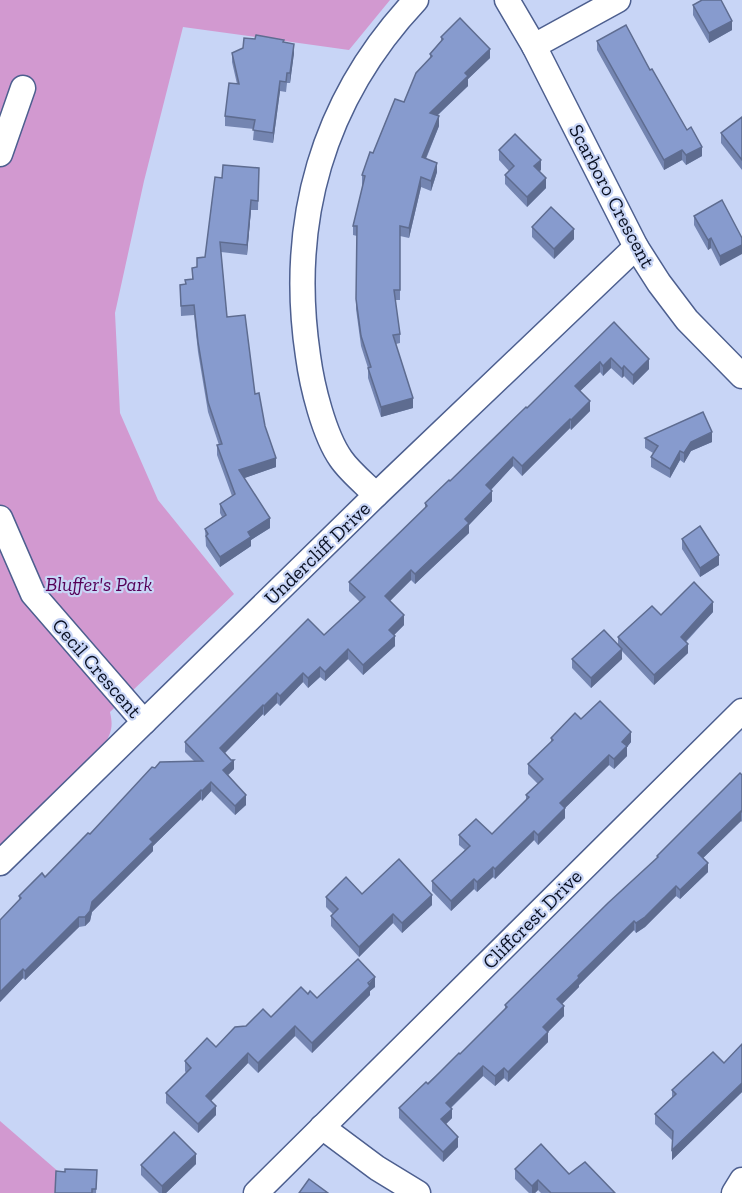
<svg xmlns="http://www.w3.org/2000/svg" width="742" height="1193" font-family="'Zilla Slab',serif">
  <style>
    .green { fill: #d299d0 }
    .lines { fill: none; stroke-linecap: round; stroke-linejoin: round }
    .street-casing { stroke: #4d5f8f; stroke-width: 27 }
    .street { stroke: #fff; stroke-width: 24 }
    .wall { fill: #7485b1 }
    .shaded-wall { fill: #5e6c90 }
    .building { fill: #879bce; stroke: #5e6c90; stroke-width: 1.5 }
    .labels { text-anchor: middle; stroke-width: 4.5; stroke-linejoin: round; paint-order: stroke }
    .street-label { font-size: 20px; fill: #0a1123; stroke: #c8d5f6 }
    .park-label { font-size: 20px; font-style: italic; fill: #550057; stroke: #c8d5f6 }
  </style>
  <rect width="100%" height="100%" fill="#c8d5f6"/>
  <g class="green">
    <path d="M0,0H390L349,50L183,27L144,181L115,313L120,413L158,500L234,594L110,712C113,725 112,732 105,743L0,845Z"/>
    <polygon points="0,1121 83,1193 0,1193"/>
  </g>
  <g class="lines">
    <g class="street-casing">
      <g id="street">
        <polyline points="507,0 534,46 636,247 659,283 687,320 742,376"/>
        <polyline points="534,46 618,0"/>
        <polyline points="0,154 23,88"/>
        <path d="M376,495C365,484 350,472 341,459C324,435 312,386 308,356C288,222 322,100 416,0"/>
        <polyline points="0,518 33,594 144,722"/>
        <polyline points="0,863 376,495 636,247"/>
        <polyline points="322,1127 377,1168 418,1193"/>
        <polyline points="256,1193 742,711"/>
        <polyline points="734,1193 742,1180"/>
      </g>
    </g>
    <use href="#street" class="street"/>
  </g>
  <g class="wall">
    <polygon points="693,5 732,30 709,43 693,15"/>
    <polygon points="441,37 490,58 468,79 468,86 437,116 439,126 426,159 437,172 431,191 421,187 409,238 400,236 400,300 395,300 400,334 400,343 396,344 413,408 381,417 368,378 368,368 361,346 356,309 357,236 353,235 353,226 363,185 362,185 362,175 373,153 430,59 430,54 441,41"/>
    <polygon points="597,41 650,70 702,156 686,165 682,160 664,170 597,50"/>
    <polygon points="284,42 294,53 290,83 287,83 286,92 280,91 273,143 253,140 254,129 225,126 225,116 237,84 232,62 232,53"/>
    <polygon points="742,117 742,170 721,143 721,133"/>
    <polygon points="499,150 541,170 539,171 546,188 527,207 505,184 505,175 509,171 499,160"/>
    <polygon points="259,168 258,210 251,210 247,255 221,252 227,317 255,394 276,467 244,478 270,528 251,540 251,546 220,567 206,546 205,529 222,517 220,513 220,504 232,496 217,455 217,445 219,445 208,412 198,352 194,315 181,316 180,285 185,284 192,279 192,268 197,267 197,258 205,257 222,178"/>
    <polygon points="694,216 742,238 720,266 711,248 708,250 694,225"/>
    <polygon points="532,227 574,239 554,259 532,237"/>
    <polygon points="614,322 649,369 633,385 624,376 622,378 611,368 603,376 600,372 580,391 590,411 571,430 570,428 522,476 513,466 491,490 492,501 469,525 469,533 415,584 411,580 390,601 404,625 394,635 395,646 363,675 348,659 325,681 320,677 308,688 303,682 280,706 277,703 264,716 263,714 225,753 234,769 228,775 246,805 235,815 211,791 202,801 201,799 153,846 153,851 92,912 90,921 85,926 79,927 25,980 23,978 0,1002 0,920 19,901 19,896 45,877 90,834 155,768 194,761 185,752 185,742 324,635 360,602 349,591 349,582 425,508 425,503 450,481 527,408"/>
    <polygon points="645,438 712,442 691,451 684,463 680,460 670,478 651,467 651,457 653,453 645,448"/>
    <polygon points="682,539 719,565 700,577 682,549"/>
    <polygon points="713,612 686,642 688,653 654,685 622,651 622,659 591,688 572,668 572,659 618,645 618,637 661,615"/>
    <polygon points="581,719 631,742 627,747 627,756 614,769 609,765 565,808 565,818 538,845 534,840 495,879 493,877 477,892 474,889 451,911 432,891 432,881 465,850 459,845 459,835 492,834 526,800 526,795 538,784 528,774 528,764 551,742 551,738"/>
    <polygon points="742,775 742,822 741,821 703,858 708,872 680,899 676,896 645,927 636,933 634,930 579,985 579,987 562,1004 564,1016 548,1032 548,1042 508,1082 504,1078 495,1086 483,1076 451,1108 452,1118 446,1124 458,1147 443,1162 399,1118 399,1108 460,1054 505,1010 505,1005 657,859 657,856"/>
    <polygon points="362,894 432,905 402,933 393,923 359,957 331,926 331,916 333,914 326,907 326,897"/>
    <polygon points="375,987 370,991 370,995 312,1053 295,1036 258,1073 248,1063 211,1101 216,1115 198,1133 166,1103 166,1093 186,1073 185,1071 185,1061 216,1047 246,1026 271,1017 308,994 317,998"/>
    <polygon points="742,1044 742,1092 672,1160 673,1141 655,1124 655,1114 672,1098 672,1090 724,1063"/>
    <polygon points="196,1164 166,1193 159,1193 141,1175 141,1165"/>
    <polygon points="515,1169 569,1174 615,1193 541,1193 538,1190 535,1193 529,1193 515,1179"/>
    <polygon points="97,1170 96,1193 55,1193 65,1172"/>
  </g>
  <g class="shaded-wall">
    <polygon points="732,21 732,30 709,43 709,33"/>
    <polygon points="294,44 294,53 290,83 290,73"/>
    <polygon points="490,49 490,58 468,79 468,86 430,122 430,113 465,73"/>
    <polygon points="280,81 280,91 273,143 273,133"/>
    <polygon points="439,116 439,126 422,167 422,157"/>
    <polygon points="702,147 702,156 686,165 686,155"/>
    <polygon points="682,150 682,160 664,170 664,160"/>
    <polygon points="541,160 541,170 534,176 534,166"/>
    <polygon points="437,163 437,172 431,191 431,181"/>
    <polygon points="421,177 421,187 409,238 409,228"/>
    <polygon points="546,178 546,188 527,207 527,197"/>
    <polygon points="251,200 251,210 247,255 247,245"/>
    <polygon points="574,229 574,239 554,259 554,249"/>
    <polygon points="711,238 711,248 708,250 708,240"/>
    <polygon points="742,245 742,254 720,266 720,256"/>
    <polygon points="611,358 611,368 603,376 603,366"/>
    <polygon points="649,359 649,369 633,385 633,375"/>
    <polygon points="600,362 600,372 575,396 575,386"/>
    <polygon points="624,366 624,376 622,378 622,369"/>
    <polygon points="413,398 413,408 381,417 381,407"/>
    <polygon points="590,401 590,411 571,430 571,420"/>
    <polygon points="570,419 570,428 522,476 522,466"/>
    <polygon points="712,432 712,442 691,451 684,463 684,453 691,442"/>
    <polygon points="680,451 680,460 670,478 670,469"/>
    <polygon points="513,457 513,466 486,495 486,485"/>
    <polygon points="276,458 276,467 239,480 239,470"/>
    <polygon points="492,491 492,501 469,525 469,533 415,584 415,574 465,519"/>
    <polygon points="270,518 270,528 251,540 251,546 220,567 220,557 248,532"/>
    <polygon points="719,555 719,565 700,577 700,568"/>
    <polygon points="411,570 411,580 385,606 385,596"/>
    <polygon points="713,602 713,612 681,646 681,637"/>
    <polygon points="404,615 404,625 389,640 389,630"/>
    <polygon points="395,636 395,646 363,675 363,665"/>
    <polygon points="688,644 688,653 654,685 654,675"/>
    <polygon points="348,649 348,659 325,681 325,672"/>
    <polygon points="622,649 622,659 591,688 591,678"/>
    <polygon points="320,667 320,677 308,688 308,678"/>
    <polygon points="303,673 303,682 280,706 280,696"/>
    <polygon points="277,693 277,703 264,716 264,706"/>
    <polygon points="263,705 263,714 220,758 220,748"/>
    <polygon points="631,732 631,742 627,747 627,756 614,769 614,759 622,742"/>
    <polygon points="609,755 609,765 560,813 560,803"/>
    <polygon points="234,760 234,769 223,780 223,770"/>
    <polygon points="211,782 211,791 202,801 202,791"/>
    <polygon points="201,790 201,799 153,846 153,851 92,912 90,921 85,926 85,917 92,902 150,839"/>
    <polygon points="246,795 246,805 235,815 235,806"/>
    <polygon points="565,808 565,818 538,845 538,835"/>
    <polygon points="741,811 741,821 698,863 698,853"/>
    <polygon points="534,831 534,840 495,879 495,869"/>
    <polygon points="708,863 708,872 680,899 680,890"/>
    <polygon points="493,867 493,877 477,892 477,882"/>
    <polygon points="474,879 474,889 451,911 451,901"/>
    <polygon points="676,886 676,896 645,927 636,933 636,923"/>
    <polygon points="432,895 432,905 402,933 402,923"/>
    <polygon points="393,914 393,923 359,957 359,947"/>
    <polygon points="79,917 79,927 25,980 25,971"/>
    <polygon points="634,921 634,930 579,985 579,987 557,1009 557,999 578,976"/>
    <polygon points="23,969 23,978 0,1002 0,992"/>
    <polygon points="375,977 375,987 370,991 370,995 312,1053 312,1043"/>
    <polygon points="564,1006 564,1016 548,1032 548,1042 508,1082 508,1072 543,1027"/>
    <polygon points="295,1026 295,1036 258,1073 258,1063"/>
    <polygon points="248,1053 248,1063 206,1106 206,1096"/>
    <polygon points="483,1066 483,1076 446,1112 446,1103"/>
    <polygon points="504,1068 504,1078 495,1086 495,1076"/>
    <polygon points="742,1083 742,1092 672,1160 672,1150"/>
    <polygon points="216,1106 216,1115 198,1133 198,1124"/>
    <polygon points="452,1109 452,1118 441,1129 441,1119"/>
    <polygon points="458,1137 458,1147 443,1162 443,1152"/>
    <polygon points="196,1154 196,1164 166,1193 162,1193 162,1186"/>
    <polygon points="538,1180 538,1190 535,1193 532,1193 532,1186"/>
  </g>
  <g class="building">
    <polygon points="702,0 721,0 732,21 709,33 693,5"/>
    <polygon points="460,18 490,49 465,73 468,76 430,113 439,116 422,157 437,163 431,181 421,177 409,228 400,226 400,290 394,290 400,334 393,335 413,398 381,407 368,368 371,367 361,336 356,299 357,226 353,226 365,176 362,175 370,152 373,153 395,99 404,102 416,73 432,56 430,54 443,39 441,37"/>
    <polygon points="626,25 650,70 652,69 687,130 691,127 702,147 686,155 682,150 664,160 597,41"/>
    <polygon points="256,35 284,40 283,42 294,44 290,73 287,73 286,82 280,81 273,133 253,130 255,120 225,116 229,83 239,84 232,53 243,48 244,38 255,39"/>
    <polygon points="742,117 742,160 721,133"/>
    <polygon points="515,134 541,160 534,166 546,178 527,197 505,175 514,166 499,150"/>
    <polygon points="223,165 259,168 258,201 251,200 247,245 220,242 227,317 245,315 255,394 259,393 265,426 276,458 239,470 270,518 248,532 251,537 220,557 206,536 208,534 205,529 226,515 220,504 235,494 217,445 222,444 208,402 198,342 194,305 181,306 180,285 186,284 185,280 193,279 192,268 197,267 197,258 205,257 215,177 222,178"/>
    <polygon points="722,200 742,238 742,245 720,256 711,238 708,240 694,216"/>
    <polygon points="551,207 574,229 554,249 532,227"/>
    <polygon points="614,322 649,359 633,375 624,366 622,369 611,358 603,366 600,362 575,386 590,401 571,420 570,419 522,466 513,457 486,485 492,491 465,519 469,523 415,574 411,570 385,596 404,615 389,630 395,636 363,665 348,649 325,672 320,667 308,678 303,673 280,696 277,693 264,706 263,705 220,748 231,760 234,760 223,770 246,795 235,806 211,782 202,791 201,790 150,839 153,842 92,902 90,911 85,917 79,917 25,971 23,969 0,992 0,920 21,898 19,896 42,873 45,877 88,833 90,834 152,767 155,768 160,762 203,761 185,742 308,619 324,635 365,597 349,582 427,506 425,503 449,480 450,481 526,407 527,408"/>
    <polygon points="703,412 712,432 691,442 684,453 680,451 670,469 651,457 658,446 645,438"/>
    <polygon points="700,526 719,555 700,568 682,539"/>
    <polygon points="694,582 713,602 681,637 688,644 654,675 618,637 652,606 661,615"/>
    <polygon points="604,630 622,649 591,678 572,659"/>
    <polygon points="600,701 631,732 622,742 627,746 614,759 609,755 560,803 565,808 538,835 534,831 495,869 493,867 477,882 474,879 451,901 432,881 470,846 459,835 476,819 492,834 529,797 526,795 543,779 528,764 553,740 551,738 575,713 581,719"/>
    <polygon points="740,773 742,775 742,812 741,811 698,853 708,863 680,890 676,886 645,917 636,923 634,921 578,976 579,978 557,999 564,1006 543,1027 548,1032 508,1072 504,1068 495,1076 483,1066 446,1103 452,1109 441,1119 458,1137 443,1152 399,1108 426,1082 428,1084 459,1053 460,1054 507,1007 505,1005 608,903 658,857 657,856"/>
    <polygon points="399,859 432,895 402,923 393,914 359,947 331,916 338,909 326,897 346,877 362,894"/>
    <polygon points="358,959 375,977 368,983 370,986 312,1043 295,1026 258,1063 248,1053 206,1096 216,1106 198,1124 166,1093 191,1068 185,1061 207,1038 216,1047 235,1027 246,1026 263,1009 271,1017 301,987 308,994 310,991 317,998"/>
    <polygon points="742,1044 742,1083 672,1150 673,1131 655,1114 676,1094 672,1090 713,1052 724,1063"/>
    <polygon points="174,1132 196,1154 162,1186 141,1165"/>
    <polygon points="541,1144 569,1174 585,1162 615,1193 551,1193 538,1180 532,1186 515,1169"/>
    <polygon points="65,1169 97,1170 96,1189 92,1189 92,1193 55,1193 56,1171 65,1172"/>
    <polygon points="309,1179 328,1193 299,1193"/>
  </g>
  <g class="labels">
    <g class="street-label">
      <text transform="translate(612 196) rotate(62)" y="7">Scarboro Crescent</text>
      <text transform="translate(317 553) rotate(-44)" y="7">Undercliff Drive</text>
      <text transform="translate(97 668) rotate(49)" y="7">Cecil Crescent</text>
      <text transform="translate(532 919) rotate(-45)" y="7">Cliffcrest Drive</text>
    </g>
    <g class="park-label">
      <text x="99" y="591">Bluffer's Park</text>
    </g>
  </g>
</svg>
